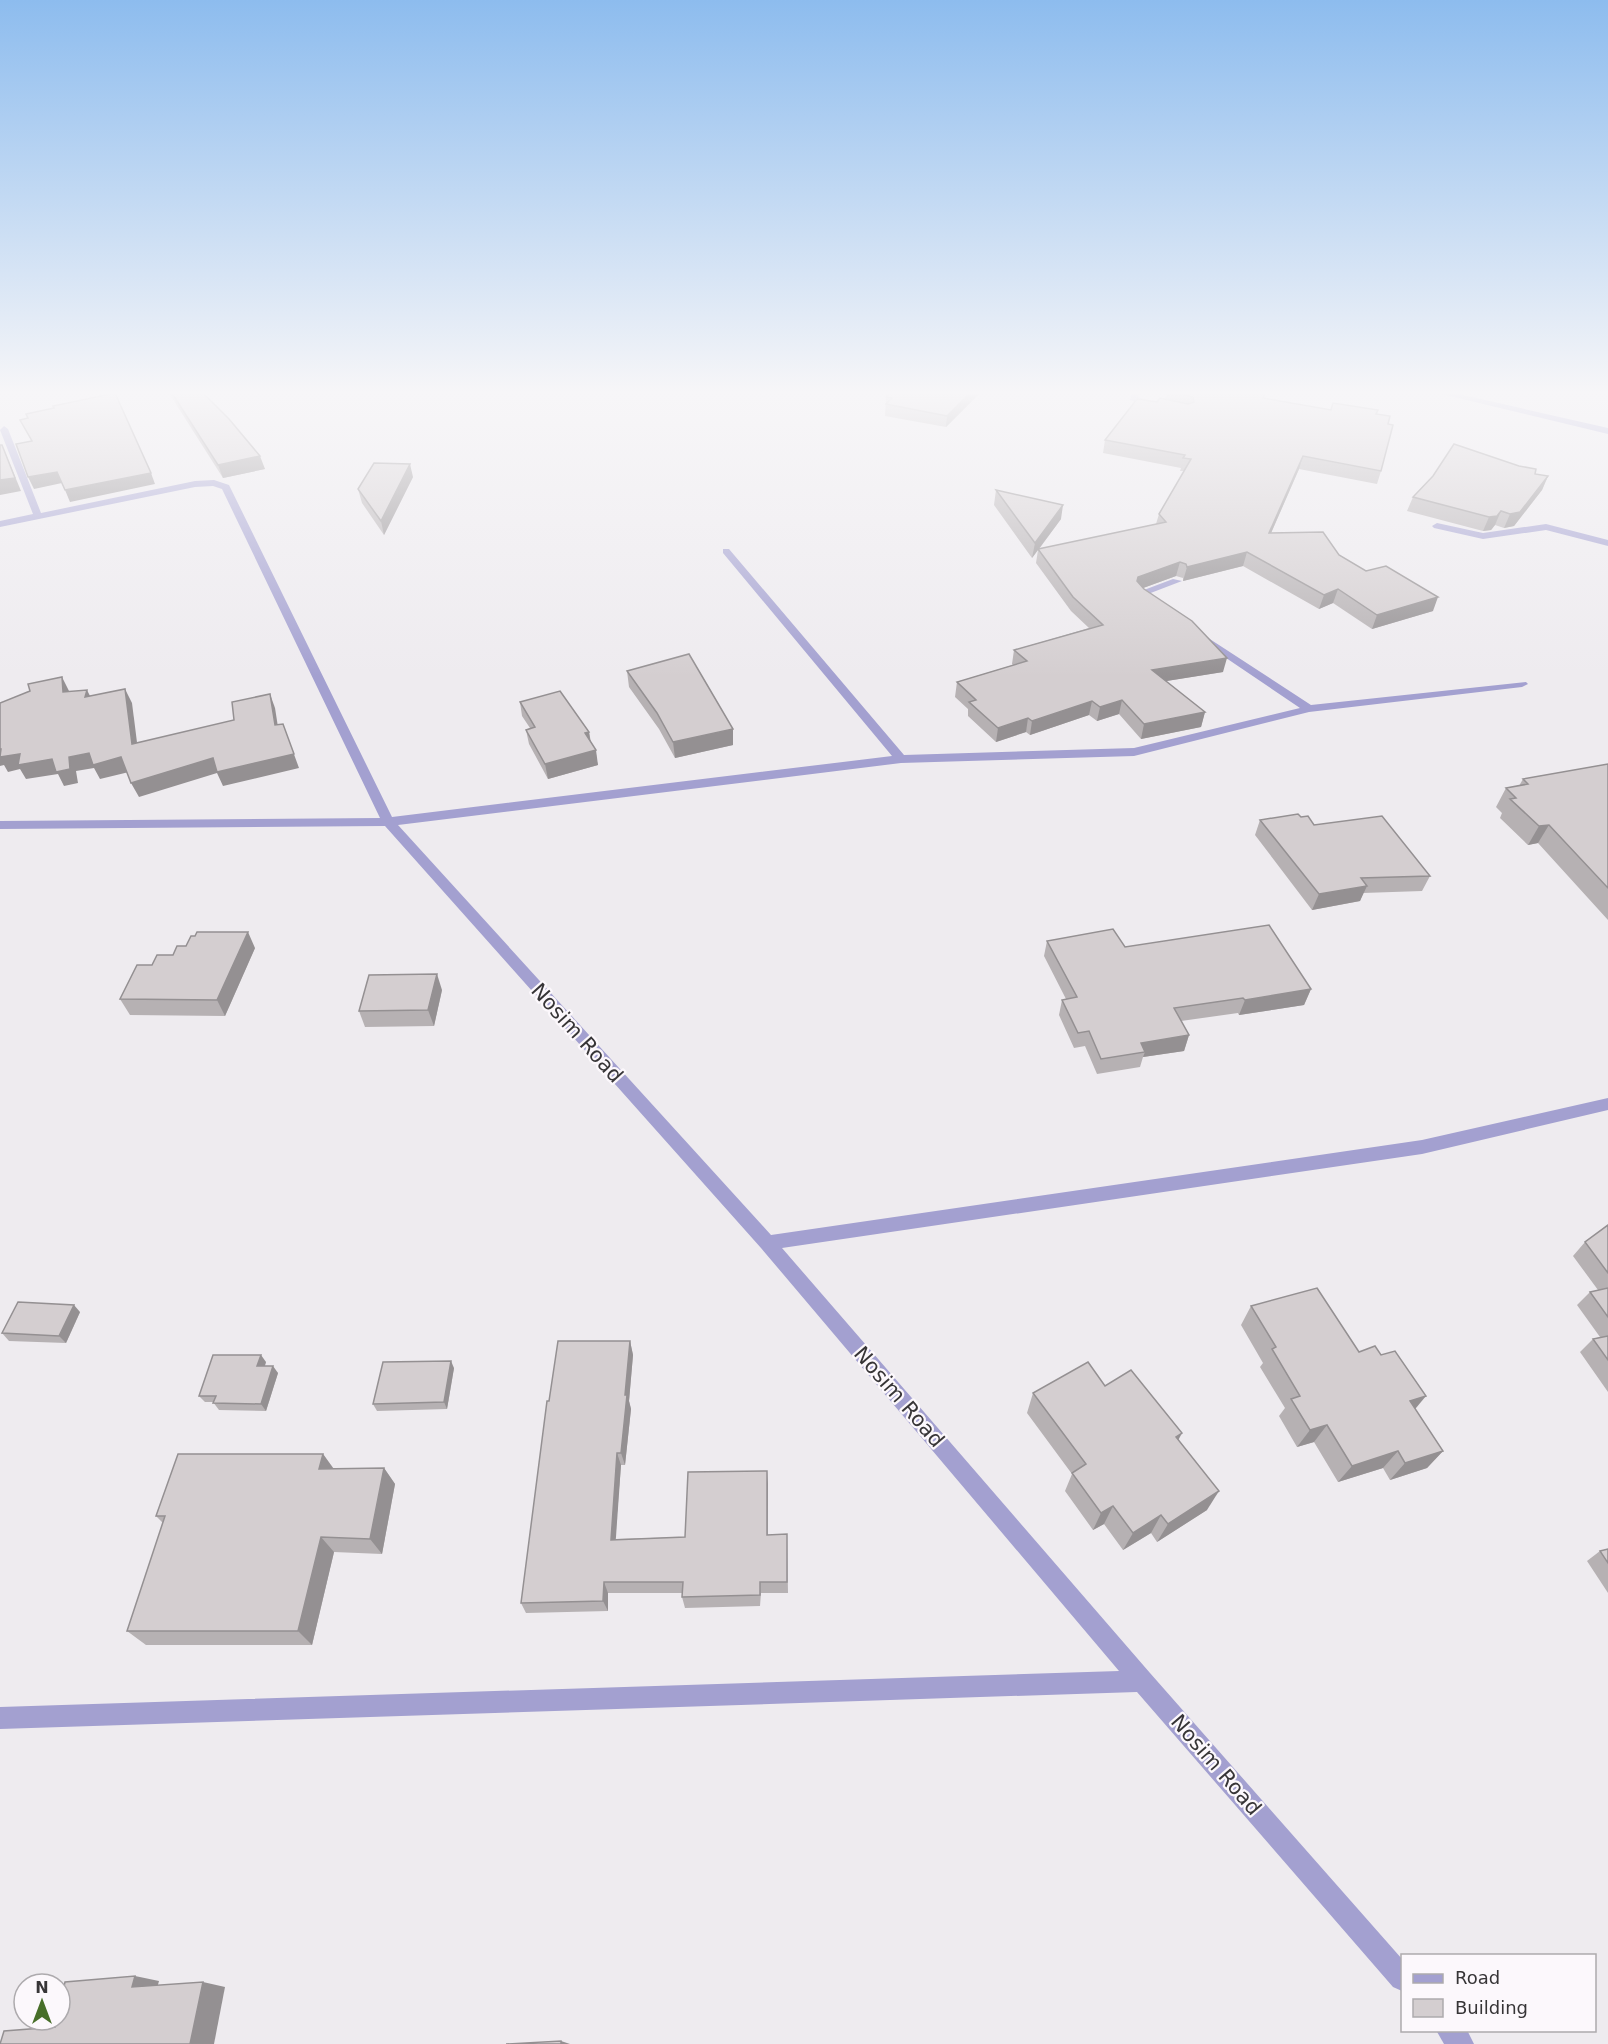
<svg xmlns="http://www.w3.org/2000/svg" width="1608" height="2044" font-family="'DejaVu Sans',sans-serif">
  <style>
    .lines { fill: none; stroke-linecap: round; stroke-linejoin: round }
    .minor { fill: #a3a0d0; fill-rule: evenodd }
    .wall { fill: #b6b1b3 }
    .shaded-wall { fill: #949092 }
    .building { fill: #d4ced0; stroke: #949092; stroke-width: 1.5 }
    .labels { text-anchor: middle; stroke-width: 4.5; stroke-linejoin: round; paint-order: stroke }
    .near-street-label { font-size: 21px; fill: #373537; stroke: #fcf8fc }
  </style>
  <rect width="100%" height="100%" fill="#eeebef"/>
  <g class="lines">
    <g class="minor">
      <polygon points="1133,390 1141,390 1138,397 1157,405 1153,407 1130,400"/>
      <polygon points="1425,390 1441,390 1608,428 1608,434"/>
      <polygon points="4,426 8,429 41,513 195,481 214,480 229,485 392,817 892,756 723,553 723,549 729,549 904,755 1134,748 1300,708 1195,637 1195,633 1199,632 1311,705 1526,682 1528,684 1522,687 1309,712 1134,756 901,763 398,825 771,1235 1422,1140 1608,1098 1608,1110 1422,1154 782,1248 1150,1673 1402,1959 1402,1991 1393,1987 1137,1692 0,1729 0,1707 1119,1671 761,1248 385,826 0,829 0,821 380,818 222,489 213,486 195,487 0,527 0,521 33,514 0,430"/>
      <polygon points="1437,523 1483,533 1546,524 1608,540 1608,546 1546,530 1483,539 1434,528 1432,526"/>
      <polygon points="1173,579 1182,581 1148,594 1155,601 1154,603 1146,603 1136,593"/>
      <polygon points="1436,2030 1467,2030 1474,2044 1444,2044"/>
    </g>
  </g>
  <g class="wall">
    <polygon points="167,390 200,390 265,469 223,478"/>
    <polygon points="893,390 983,390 946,427 885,416 886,397"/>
    <polygon points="1167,390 1267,390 1264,399 1331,410 1377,414 1388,424 1381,471 1377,484 1299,469 1271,533 1339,555 1433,611 1372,629 1333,603 1319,609 1243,566 1183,581 1183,578 1176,576 1143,588 1223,672 1166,681 1205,712 1201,727 1141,739 1119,714 1097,721 1089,715 1030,735 1026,732 996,742 968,716 968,709 955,697 957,682 1013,665 1012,664 1014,650 1089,628 1071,611 1036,563 1038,550 1032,558 994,505 996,490 1061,519 1039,549 1156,524 1159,514 1184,471 1180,471 1181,468 1103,453 1105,440 1157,402 1165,399"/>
    <polygon points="1535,474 1548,476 1542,490 1514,526 1504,528 1495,525 1491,530 1483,531 1407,511 1413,497"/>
    <polygon points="413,477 384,535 362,503 358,489"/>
    <polygon points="627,671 733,745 675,758 659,729 629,687"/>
    <polygon points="520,702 589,732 591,742 598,765 548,779 529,744 526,730 530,728 522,716"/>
    <polygon points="1608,764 1608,920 1538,843 1528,845 1500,818 1502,813 1496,807 1506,788 1519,786 1523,779"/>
    <polygon points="1301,817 1314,825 1430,876 1422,891 1363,893 1360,901 1312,910 1255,835 1260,820"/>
    <polygon points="1047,941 1125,947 1311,989 1304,1005 1239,1015 1238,1013 1181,1021 1189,1035 1184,1051 1143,1057 1140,1067 1097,1074 1085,1046 1074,1048 1059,1015 1062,1000 1066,999 1044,956"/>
    <polygon points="186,946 255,948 225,1016 130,1015 120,999 152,965 173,955"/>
    <polygon points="442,990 434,1026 365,1027 359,1011"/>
    <polygon points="1608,1225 1608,1392 1580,1352 1593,1339 1600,1337 1577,1305 1590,1292 1598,1290 1573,1256 1585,1242"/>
    <polygon points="1251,1306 1359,1352 1415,1409 1443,1451 1427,1468 1390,1480 1383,1468 1338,1482 1314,1442 1297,1447 1279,1416 1285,1408 1260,1367 1263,1363 1241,1325"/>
    <polygon points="80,1312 66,1343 9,1341 2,1333"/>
    <polygon points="630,1341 633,1355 629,1401 631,1409 625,1465 621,1465 615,1539 685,1537 768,1484 768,1535 787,1534 788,1593 761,1593 760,1606 685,1608 682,1597 682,1593 608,1593 608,1611 526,1613 521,1603 549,1401"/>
    <polygon points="266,1362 265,1366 278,1373 266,1411 219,1410 213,1402 205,1402 199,1396"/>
    <polygon points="454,1368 447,1409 377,1411 373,1404"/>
    <polygon points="1105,1386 1178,1440 1207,1510 1157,1542 1151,1533 1123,1550 1104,1524 1093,1530 1065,1491 1072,1474 1027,1413 1033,1393"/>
    <polygon points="323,1454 334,1469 384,1468 395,1484 382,1554 334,1552 312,1645 146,1645 127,1631 163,1523 156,1516"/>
    <polygon points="1608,1549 1608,1593 1587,1561 1600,1551"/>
  </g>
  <g class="shaded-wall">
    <polygon points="973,390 983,390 946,427 947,416"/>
    <polygon points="2,445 21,491 0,495 0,480"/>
    <polygon points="260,456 265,469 223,478 218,465"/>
    <polygon points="1303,456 1299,469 1265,547 1269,533"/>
    <polygon points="410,464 413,477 384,535 381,521"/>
    <polygon points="57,472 62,483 34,489 28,477"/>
    <polygon points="151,473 155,484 70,502 65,490"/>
    <polygon points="1548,476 1542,490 1514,526 1504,528 1510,514"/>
    <polygon points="1063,505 1061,519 1032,558 1035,543"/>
    <polygon points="1501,511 1495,525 1491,530 1483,531 1489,517"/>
    <polygon points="1247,552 1243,566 1183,581 1187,567"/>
    <polygon points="1180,562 1176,576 1135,591 1138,577"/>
    <polygon points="1338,589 1333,603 1319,609 1324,595"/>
    <polygon points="1438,597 1433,611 1372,629 1377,615"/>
    <polygon points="1227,658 1223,672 1148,684 1152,670"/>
    <polygon points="62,677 69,691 70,706 63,692"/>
    <polygon points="125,689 132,703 139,758 132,744"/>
    <polygon points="87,690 94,704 85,697"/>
    <polygon points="270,694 275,708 280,740 275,725"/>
    <polygon points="1122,700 1119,714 1097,721 1100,707"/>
    <polygon points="1092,701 1089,715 1030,735 1032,721"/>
    <polygon points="1205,712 1201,727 1141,739 1144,724"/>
    <polygon points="1028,718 1026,732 996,742 998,728"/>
    <polygon points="283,724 299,768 223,786 217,773 139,797 131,783"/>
    <polygon points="733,729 733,745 675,758 673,742"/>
    <polygon points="589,732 591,747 585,733"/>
    <polygon points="0,749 20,754 69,757 89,753 121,757 129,772 100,779 94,768 76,771 78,783 64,786 58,774 26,779 20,769 8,772 4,765 0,766"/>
    <polygon points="596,750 598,765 548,779 545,764"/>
    <polygon points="1549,825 1538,843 1528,845 1539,826"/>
    <polygon points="1367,886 1360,901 1312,910 1319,894"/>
    <polygon points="248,932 255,948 225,1016 217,1000"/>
    <polygon points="437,974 442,990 434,1026 428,1010"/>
    <polygon points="1311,989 1304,1005 1239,1015 1245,1000"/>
    <polygon points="1189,1035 1184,1051 1143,1057 1145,1052 1141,1043"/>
    <polygon points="74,1305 80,1312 66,1343 59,1336"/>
    <polygon points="630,1341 633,1355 629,1401 631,1409 625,1465 621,1453 625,1395"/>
    <polygon points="261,1355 266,1362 262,1373 257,1366"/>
    <polygon points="451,1361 454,1368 447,1409 444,1402"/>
    <polygon points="273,1366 278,1373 266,1411 261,1404"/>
    <polygon points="1426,1396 1411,1414 1410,1401"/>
    <polygon points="1327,1425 1314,1442 1297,1447 1310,1430"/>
    <polygon points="1182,1433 1172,1452 1176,1437"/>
    <polygon points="1398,1451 1383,1468 1338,1482 1352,1466"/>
    <polygon points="1443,1451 1427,1468 1390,1480 1405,1463"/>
    <polygon points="617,1453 621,1465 615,1551 611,1540"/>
    <polygon points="323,1454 335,1471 319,1469"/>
    <polygon points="384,1468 395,1484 382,1554 370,1539"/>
    <polygon points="767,1471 768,1484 767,1547"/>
    <polygon points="1219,1491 1207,1510 1157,1542 1168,1524"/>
    <polygon points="1113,1506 1104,1524 1093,1530 1101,1513"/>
    <polygon points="1161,1515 1151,1533 1123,1550 1133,1533"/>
    <polygon points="321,1537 334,1552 312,1645 298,1631"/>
    <polygon points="604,1582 608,1593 608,1611 603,1601"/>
    <polygon points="135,1976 159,1981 156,1992 132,1987"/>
    <polygon points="203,1982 225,1987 214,2044 190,2044"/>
    <polygon points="561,2041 570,2044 561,2044"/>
  </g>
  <g class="building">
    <polygon points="170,390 200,390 229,419 260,456 218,465"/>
    <polygon points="893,390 973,390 947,416 886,404 892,398 886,397"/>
    <polygon points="1167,390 1266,390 1263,398 1331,410 1333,403 1378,410 1376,414 1390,416 1388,424 1393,425 1381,471 1303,456 1269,533 1323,532 1339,555 1366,571 1386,566 1438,597 1377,615 1338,589 1324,595 1247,552 1187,567 1186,564 1180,562 1138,577 1137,581 1144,589 1192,621 1227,658 1152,670 1205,712 1144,724 1122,700 1100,707 1092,701 1032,721 1028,718 998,728 969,702 976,700 957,682 1027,661 1014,650 1103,625 1073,597 1038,549 1166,522 1159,514 1191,459 1183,458 1185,455 1105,440 1137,399 1157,402 1160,398 1188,404 1194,402 1193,397"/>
    <polygon points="115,393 151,473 65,490 57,472 28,477 16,444 32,441 20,420 28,418 26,414 54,408 53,406"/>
    <polygon points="1454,444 1519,466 1536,469 1535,474 1548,476 1520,512 1510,514 1501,511 1497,516 1489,517 1413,497 1433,476"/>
    <polygon points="0,445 2,445 15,478 0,480"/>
    <polygon points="374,463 410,464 381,521 358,489"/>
    <polygon points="996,490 1063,505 1035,543"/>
    <polygon points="689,654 733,729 673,742 657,713 627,671"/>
    <polygon points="62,677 63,692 87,690 85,697 125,689 132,744 234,720 232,702 270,694 275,725 283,724 294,754 217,772 213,758 131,783 121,757 93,765 89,753 69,757 70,769 56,772 52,759 18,765 20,754 0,757 1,749 0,749 0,703 30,691 28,684"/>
    <polygon points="560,691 589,732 585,733 596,750 545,764 526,730 535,727 520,702"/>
    <polygon points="1608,764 1608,888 1549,825 1539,826 1510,799 1516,798 1506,788 1528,784 1523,779"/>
    <polygon points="1298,814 1301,817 1308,816 1314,825 1382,816 1430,876 1361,878 1367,886 1319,894 1260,820"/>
    <polygon points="1269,925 1311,989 1245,1000 1243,998 1174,1008 1189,1035 1141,1043 1145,1052 1101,1059 1089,1031 1078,1033 1062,1000 1077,997 1047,941 1113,929 1125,947"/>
    <polygon points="197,932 248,932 217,1000 120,999 137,965 152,965 157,955 173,955 177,946 186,946 191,936 195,936"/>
    <polygon points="437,974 428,1010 359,1011 369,975"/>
    <polygon points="1608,1225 1608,1273 1585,1242"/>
    <polygon points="1317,1288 1359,1352 1375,1346 1381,1355 1395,1351 1426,1396 1410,1401 1443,1451 1405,1463 1398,1451 1352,1466 1327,1425 1310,1430 1291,1399 1300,1396 1272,1349 1276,1347 1251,1306"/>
    <polygon points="1608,1288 1608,1317 1590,1292"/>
    <polygon points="18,1302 74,1305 59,1336 2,1333"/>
    <polygon points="1608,1336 1608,1360 1593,1339"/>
    <polygon points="558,1341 630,1341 625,1395 627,1395 621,1453 617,1453 611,1540 685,1537 688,1472 767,1471 767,1535 787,1534 787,1582 760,1582 760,1595 682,1597 683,1582 604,1582 603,1601 521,1603 547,1401 549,1401"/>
    <polygon points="213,1355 261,1355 257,1366 273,1366 261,1404 213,1403 216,1396 199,1396"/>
    <polygon points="451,1361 444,1402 373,1404 383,1362"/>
    <polygon points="1088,1362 1105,1386 1131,1370 1182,1433 1176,1437 1219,1491 1168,1524 1161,1515 1133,1533 1113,1506 1101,1513 1072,1473 1086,1464 1033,1393"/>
    <polygon points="178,1454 323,1454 319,1469 384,1468 370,1539 321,1537 298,1631 127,1631 165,1516 156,1516"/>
    <polygon points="1608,1549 1608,1563 1600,1551"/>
    <polygon points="135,1976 132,1987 203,1982 190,2044 0,2044 4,2031 55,2027 56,2020 60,2020 60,2004 65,1982"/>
    <polygon points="561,2041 561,2044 506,2044"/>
  </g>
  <linearGradient id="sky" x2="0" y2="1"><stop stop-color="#8dbcee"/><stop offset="0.58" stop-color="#f7f6f8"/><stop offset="1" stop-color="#f7f6f8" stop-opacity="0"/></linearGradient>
  <rect width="1608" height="677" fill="url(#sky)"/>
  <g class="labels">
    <g class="near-street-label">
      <text transform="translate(577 1033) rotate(48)" y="7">Nosim Road</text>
      <text transform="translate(899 1397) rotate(49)" y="7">Nosim Road</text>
      <text transform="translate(1216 1765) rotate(49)" y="7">Nosim Road</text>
    </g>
  </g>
  <rect x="1401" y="1954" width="195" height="78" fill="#fcf8fc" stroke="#adaaad" stroke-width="1.5"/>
  <rect x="1413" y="1974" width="30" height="9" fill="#a3a0d0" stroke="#adaaad" stroke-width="1.5"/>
  <text x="1455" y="1984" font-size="18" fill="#373537">Road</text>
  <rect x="1413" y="1999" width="30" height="18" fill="#d4ced0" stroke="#adaaad" stroke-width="1.5"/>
  <text x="1455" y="2014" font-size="18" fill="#373537">Building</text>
  <g transform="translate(42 2002)"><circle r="28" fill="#fcf8fc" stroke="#adaaad" stroke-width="1.5"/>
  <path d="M0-4.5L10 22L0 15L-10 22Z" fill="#476e29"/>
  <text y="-9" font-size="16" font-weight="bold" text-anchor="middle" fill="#373537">N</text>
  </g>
</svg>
